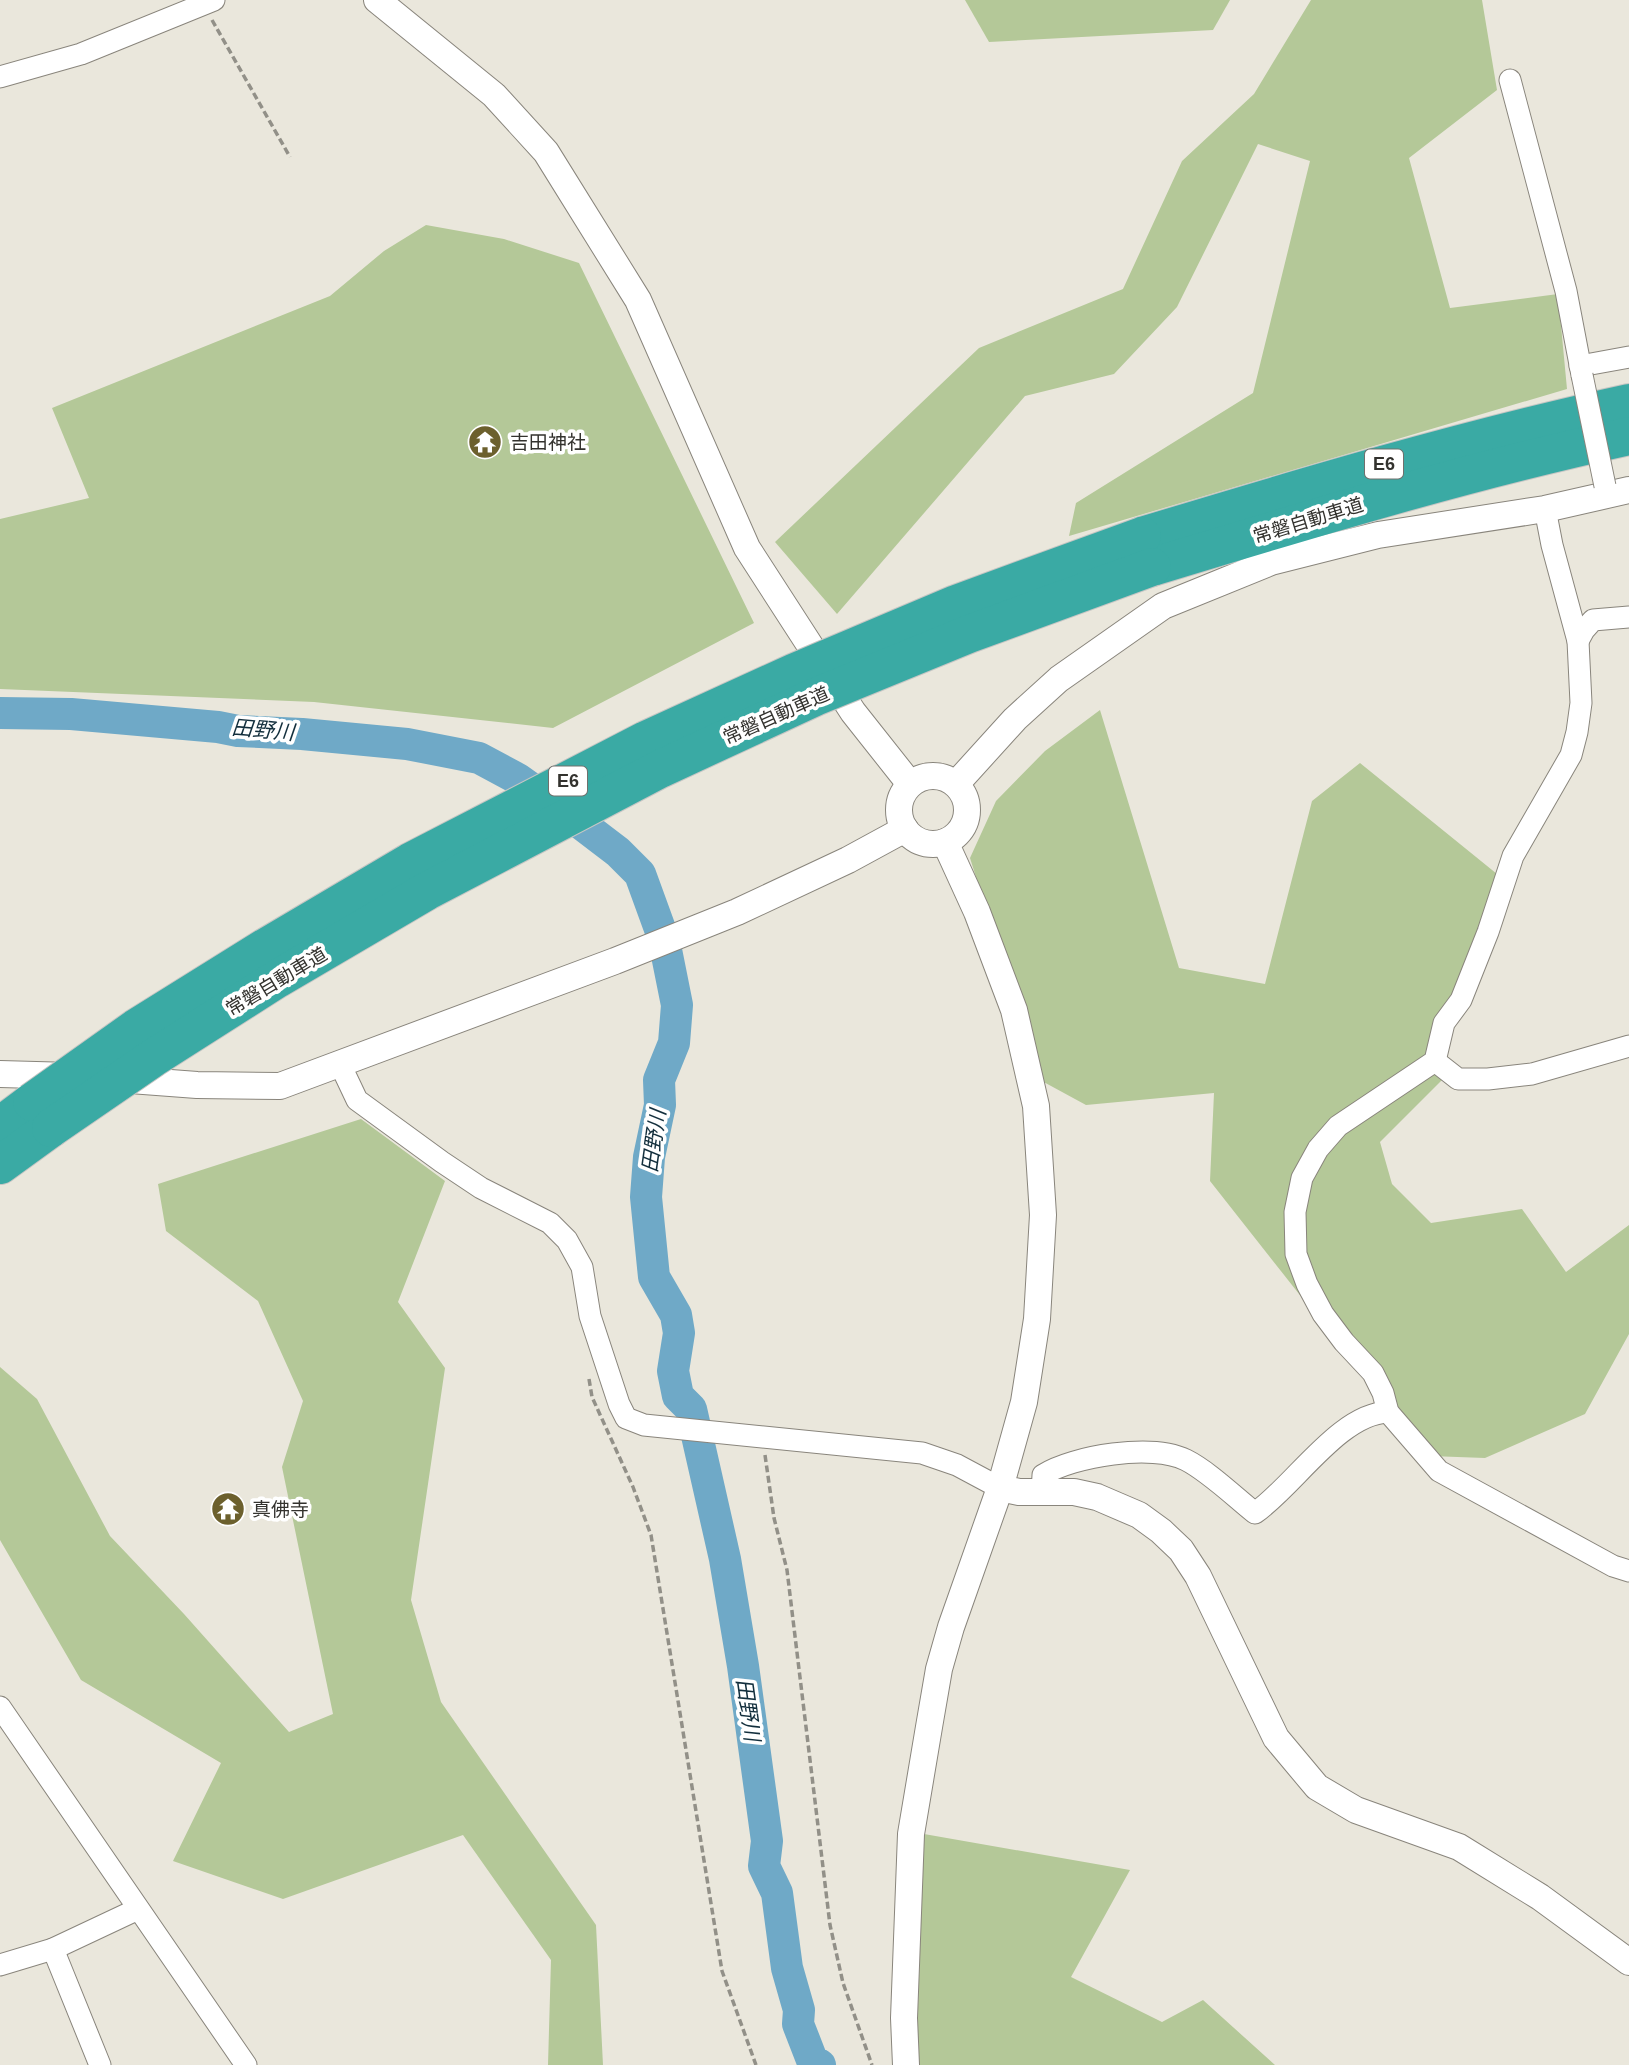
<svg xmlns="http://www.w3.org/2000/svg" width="1629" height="2065" font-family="Arial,'Noto Sans JP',sans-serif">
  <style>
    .green { fill: #b4c898 }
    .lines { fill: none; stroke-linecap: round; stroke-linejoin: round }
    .river { stroke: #6fa9c7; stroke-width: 32 }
    .minor-casing { stroke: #89857c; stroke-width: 23 }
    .tertiary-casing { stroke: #89857c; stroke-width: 28 }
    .motorway-casing { stroke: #c6c6c4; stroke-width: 40 }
    .path { stroke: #929088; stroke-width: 3.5; stroke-dasharray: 7 3.5; stroke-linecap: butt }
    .minor { stroke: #fff; stroke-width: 21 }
    .tertiary { stroke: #fff; stroke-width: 26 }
    .motorway { stroke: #3aaaa4; stroke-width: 38 }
    .minor-bridge-casing { stroke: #89857c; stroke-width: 23; stroke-linecap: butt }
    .motorway-bridge-casing { stroke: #c6c6c4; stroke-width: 40; stroke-linecap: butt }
    .minor-bridge { stroke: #fff; stroke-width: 21 }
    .motorway-bridge { stroke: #3aaaa4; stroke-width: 38 }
    .labels { text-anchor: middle; stroke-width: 7; stroke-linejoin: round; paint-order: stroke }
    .shield { fill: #fff; stroke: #70706d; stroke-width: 2 }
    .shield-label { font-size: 18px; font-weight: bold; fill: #33322e }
    .poi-label { font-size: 19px; fill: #33322e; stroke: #fff; text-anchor: start }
    .street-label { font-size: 19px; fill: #33322e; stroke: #fff }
    .water-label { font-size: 21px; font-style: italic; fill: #132f3d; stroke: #fff }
  </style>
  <rect width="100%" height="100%" fill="#eae7dc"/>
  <g class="green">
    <polygon points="965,0 1230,0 1213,30 989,42"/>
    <polygon points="1311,0 1482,0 1497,90 1409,158 1450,308 1558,294 1567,389 1069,536 1076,503 1253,393 1310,161 1258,144 1177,307 1114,374 1025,396 837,614 775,542 979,348 1123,289 1182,161 1254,94"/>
    <polygon points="426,225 504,239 579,263 754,623 553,728 314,702 0,689 0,519 89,498 52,408 330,296 384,251"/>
    <polygon points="1100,710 1179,968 1265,984 1312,801 1360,763 1497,874 1457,995 1438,1022 1443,1079 1380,1142 1392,1184 1431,1223 1522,1209 1566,1272 1629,1225 1629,1334 1585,1414 1485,1458 1430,1456 1392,1412 1210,1181 1214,1093 1086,1105 1040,1080 970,858 996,801 1045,751"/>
    <polygon points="361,1119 445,1181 398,1302 445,1368 411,1600 441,1702 596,1925 603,2065 548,2065 551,1960 463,1835 283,1899 173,1861 221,1763 81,1680 0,1540 0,1367 37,1399 110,1536 184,1614 289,1732 333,1714 282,1467 303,1401 258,1301 166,1231 158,1184"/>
    <polygon points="924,1834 1130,1870 1071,1977 1162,2022 1203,2000 1275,2065 916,2065"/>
  </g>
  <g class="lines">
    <polyline class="river" points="0,713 71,714 218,727 238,731 302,734 407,744 479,758 518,779 580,823 618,852 640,874 664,940 677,1005 674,1043 659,1080 660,1105 649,1157 646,1197 654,1277 676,1315 679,1333 673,1371 678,1396 691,1409 725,1559 743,1666 767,1841 764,1866 777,1893 787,1968 799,2010 798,2024 812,2060 820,2065"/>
    <g class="minor-casing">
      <g id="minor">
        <polyline points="0,77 81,54 214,0"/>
        <polyline points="1510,80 1566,291 1582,375"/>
        <polyline points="1580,366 1629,357"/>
        <polyline points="1545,509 1552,545 1578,641 1581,703 1577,732 1571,755 1513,856 1488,932 1461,1000 1444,1023 1435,1061 1338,1126 1318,1149 1302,1178 1295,1212 1296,1254 1307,1284 1323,1314 1344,1342 1373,1373 1383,1393 1388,1412 1439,1471 1613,1566 1629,1571"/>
        <polyline points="1578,641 1584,630 1593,620 1629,617"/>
        <polyline points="1435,1061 1458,1079 1488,1079 1532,1074 1629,1046"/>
        <polyline points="339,1062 357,1100 442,1162 481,1188 550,1223 567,1240 582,1267 590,1316 619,1404 626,1418 644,1425 922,1453 957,1465 1000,1488"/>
        <path d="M1042,1493L1043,1475C1073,1456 1152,1443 1186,1460C1208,1471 1235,1497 1255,1513C1295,1485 1339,1414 1388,1412"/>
        <polyline points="0,1707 246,2065"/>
        <polyline points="53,1949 100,2065"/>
        <polyline points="0,1965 53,1949 138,1909"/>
      </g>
    </g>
    <g class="tertiary-casing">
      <g id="tertiary">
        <polyline points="377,0 494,95 546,152 638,300 747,548 853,712 910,784"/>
        <circle cx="933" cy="810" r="34"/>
        <polyline points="956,784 1015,719 1059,679 1163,606 1271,562 1378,535 1545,509 1629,490"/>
        <polyline points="0,1074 72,1076"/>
        <polyline points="117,1079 197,1085 280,1086 615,961 737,912 848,860 905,829"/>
        <polyline points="1000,1488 1019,1492 1074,1492 1097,1497 1139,1515 1161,1531 1181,1550 1198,1576 1276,1738 1317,1787 1356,1810 1459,1847 1540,1897 1629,1962"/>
        <polyline points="906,2065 904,2018 911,1834 929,1727 939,1669 951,1627 1000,1488 1024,1402 1037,1319 1043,1215 1036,1106 1014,1010 977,912 945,842"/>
      </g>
    </g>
    <g class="motorway-casing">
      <g id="motorway">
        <path d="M1142,536C1303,487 1464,439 1629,403"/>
        <path d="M1152,567C1310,519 1468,471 1629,436"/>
        <polyline points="0,1126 32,1102"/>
        <polyline points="0,1165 51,1128"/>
      </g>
    </g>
    <g class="path">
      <polyline points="212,20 290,157"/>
      <polyline points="589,1379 592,1397 633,1487 651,1535 722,1971 756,2065"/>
      <polyline points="765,1455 774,1518 787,1570 830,1925 843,1983 872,2065"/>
    </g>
    <use href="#minor" class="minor"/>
    <use href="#tertiary" class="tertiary"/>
    <use href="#motorway" class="motorway"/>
    <g class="minor-bridge-casing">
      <polyline id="minor-bridge" points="1582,375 1605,486"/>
    </g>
    <g class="motorway-bridge-casing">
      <g id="motorway-bridge">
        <polyline points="32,1102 136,1028 266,947 410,862 646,740 793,673 956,604 1142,536"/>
        <polyline points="51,1128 153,1058 277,979 427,891 660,769 815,697 969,634 1152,567"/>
      </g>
    </g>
    <use href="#minor-bridge" class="minor-bridge"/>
    <use href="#motorway-bridge" class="motorway-bridge"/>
  </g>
  <defs>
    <g id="temple-disc" transform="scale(1.75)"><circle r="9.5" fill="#6c602d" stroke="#fff"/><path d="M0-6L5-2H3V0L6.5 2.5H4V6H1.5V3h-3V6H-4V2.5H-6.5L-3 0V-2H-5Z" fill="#fff"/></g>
  </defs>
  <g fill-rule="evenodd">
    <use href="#temple-disc" x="485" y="442"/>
    <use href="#temple-disc" x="228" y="1509"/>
  </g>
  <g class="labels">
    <g class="shield">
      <rect x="1365" y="449.5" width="38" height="29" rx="5"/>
      <rect x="549" y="766.5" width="38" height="29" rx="5"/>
    </g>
    <g class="shield-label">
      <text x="1384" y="470">E6</text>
      <text x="568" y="787">E6</text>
    </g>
    <g class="poi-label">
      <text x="510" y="449">吉田神社</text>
      <text x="252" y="1516">真佛寺</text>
    </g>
    <g class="street-label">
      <text transform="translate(1308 520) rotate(-17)" y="7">常磐自動車道</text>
      <text transform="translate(776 715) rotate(-24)" y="7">常磐自動車道</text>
      <text transform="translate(276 981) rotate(-31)" y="7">常磐自動車道</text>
    </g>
    <g class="water-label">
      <text transform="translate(263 730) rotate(5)" y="7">田野川</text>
      <text transform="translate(654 1141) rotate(-82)" y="7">田野川</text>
      <text transform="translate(748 1710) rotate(82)" y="7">田野川</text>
    </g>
  </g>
</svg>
